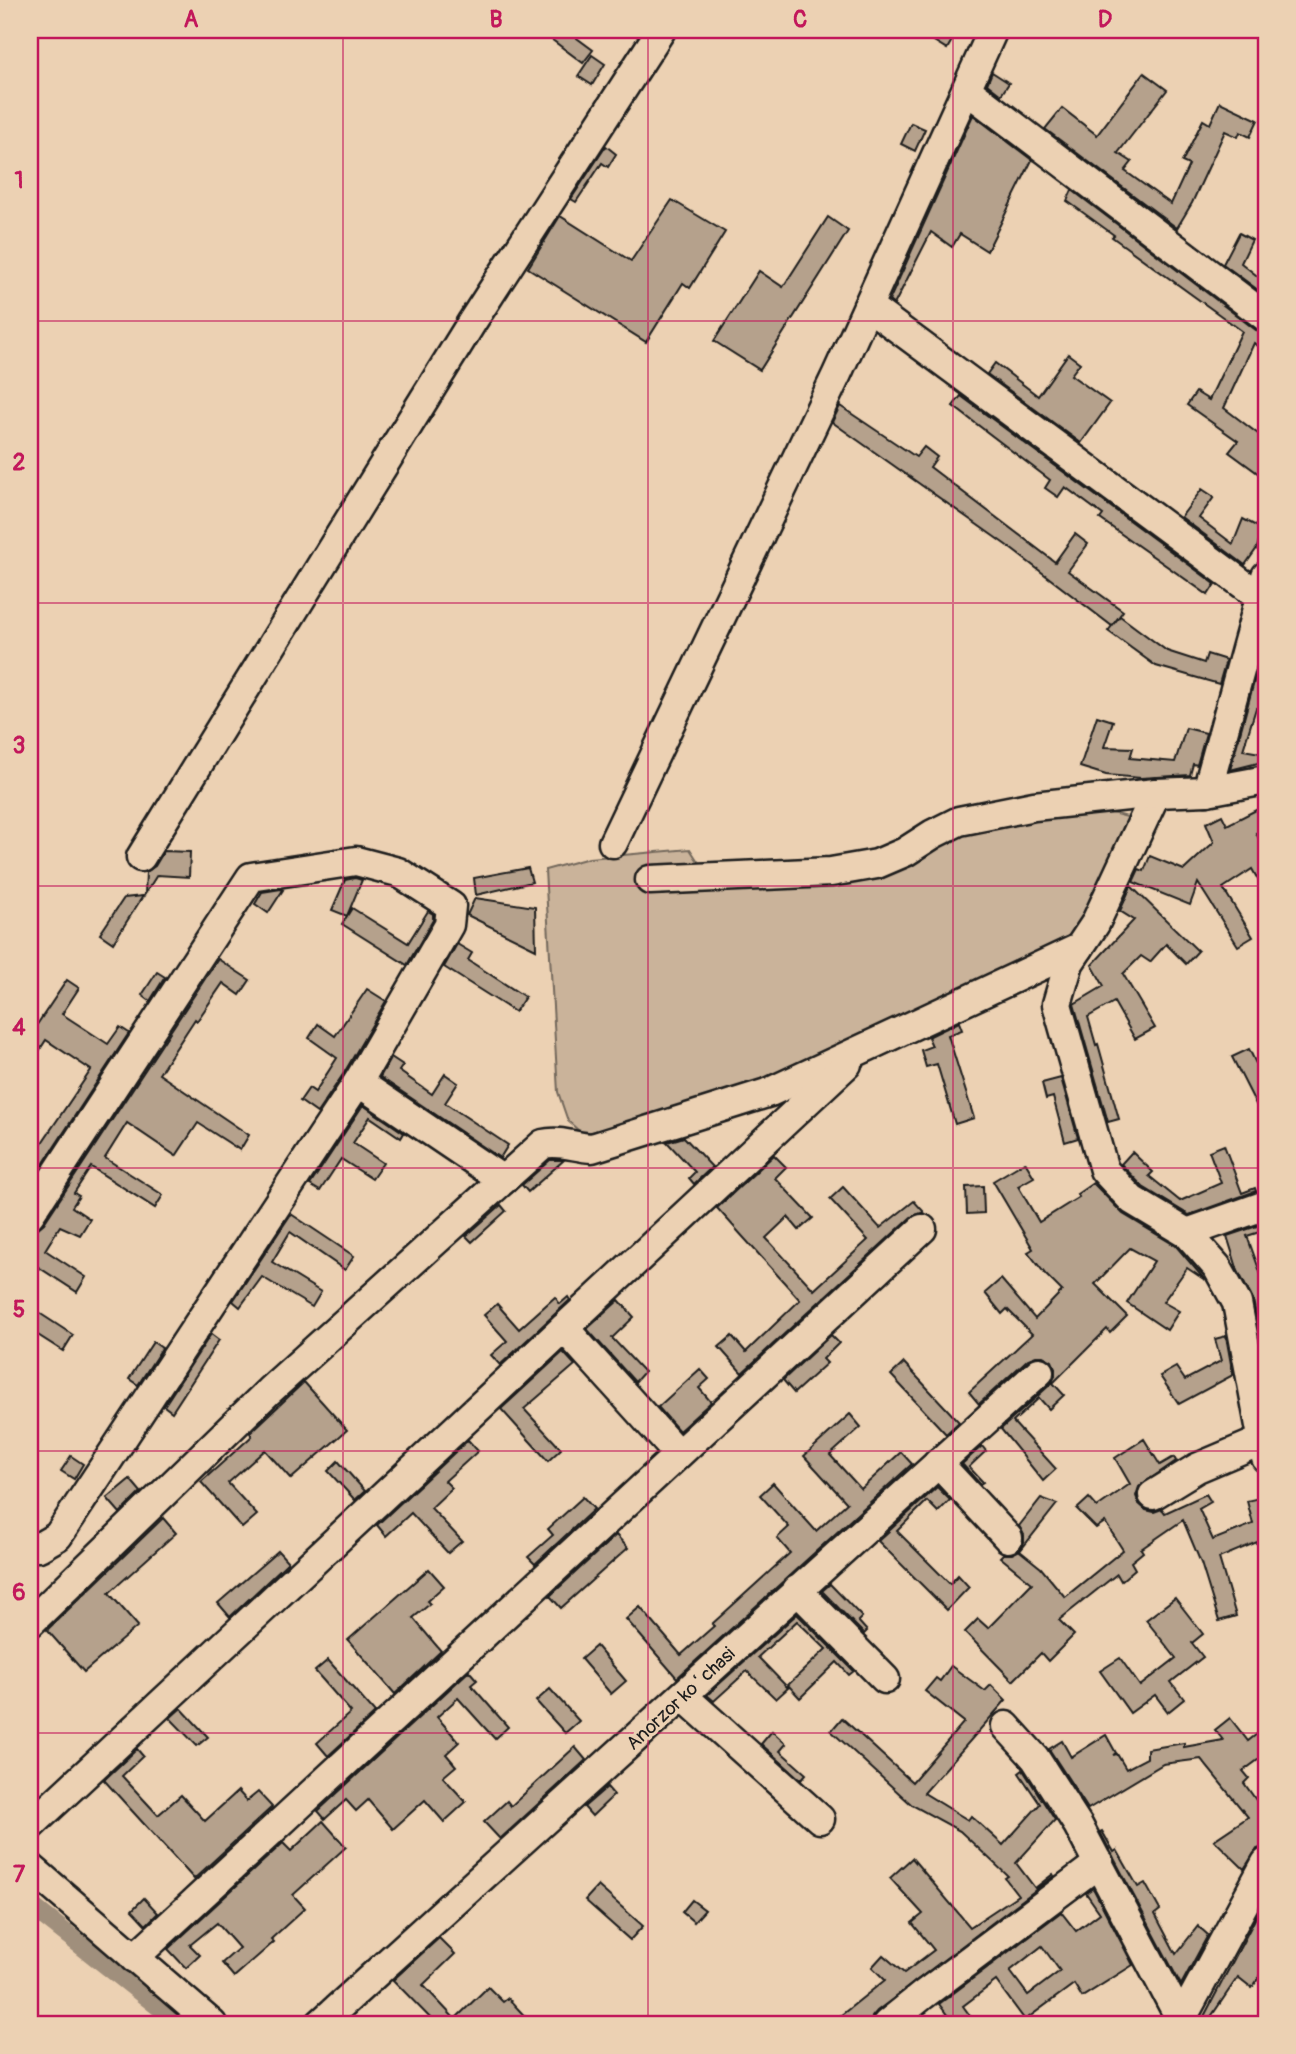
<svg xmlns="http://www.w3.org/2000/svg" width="1296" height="2054" font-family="Pangolin,sans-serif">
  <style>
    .green { fill: #cab39a; stroke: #73685b; stroke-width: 2 }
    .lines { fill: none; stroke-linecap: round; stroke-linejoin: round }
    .canal { stroke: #a08f7c; stroke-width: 19 }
    .building { fill: #b5a18c; stroke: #1c1c1c; stroke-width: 2; fill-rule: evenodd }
    .minor-casing { stroke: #1c1c1c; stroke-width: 33 }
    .minor { stroke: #ecd1b3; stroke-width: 28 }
    .grid { fill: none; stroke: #c2185b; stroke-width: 2; stroke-opacity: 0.55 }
    .labels { text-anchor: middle; stroke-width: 6; stroke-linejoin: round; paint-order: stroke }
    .street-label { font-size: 19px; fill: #1c1c1c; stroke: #ecd1b3 }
    .neatline { fill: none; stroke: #c2185b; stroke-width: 2.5 }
    .grid-label { font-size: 23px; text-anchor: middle; font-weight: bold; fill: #c2185b }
  </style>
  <rect width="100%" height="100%" fill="#ecd1b3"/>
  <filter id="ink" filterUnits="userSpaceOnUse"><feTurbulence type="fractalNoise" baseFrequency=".0143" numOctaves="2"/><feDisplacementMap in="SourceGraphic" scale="14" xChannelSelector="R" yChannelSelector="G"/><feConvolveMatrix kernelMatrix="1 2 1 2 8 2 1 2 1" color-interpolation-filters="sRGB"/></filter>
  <g filter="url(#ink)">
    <polygon class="green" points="1096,809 1143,821 1087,941 767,1085 589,1140 568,1121 558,1092 545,870 589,858 690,849 701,866 870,857 937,823"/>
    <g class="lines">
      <polyline class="canal" points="30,1905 181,2024"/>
    </g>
    <g class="building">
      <polygon points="539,30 566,30 593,50 583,63"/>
      <polygon points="916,30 958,30 947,49"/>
      <polygon points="592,55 605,64 592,85 578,76"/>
      <polygon points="992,72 1009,83 1001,95 987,84"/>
      <polygon points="1144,73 1167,90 1118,153 1132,162 1125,171 1171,204 1189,165 1182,162 1203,120 1210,124 1220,102 1258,120 1250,137 1240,132 1238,137 1225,131 1192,203 1177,228 1045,129 1062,108 1097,135"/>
      <polygon points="973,115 1032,160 987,251 960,234 952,247 931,232 894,305 889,301"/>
      <polygon points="911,123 925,129 915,151 901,144"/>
      <polygon points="606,146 616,154 608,167 602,163 576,202 571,199"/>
      <polygon points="1072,190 1256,330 1266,333 1266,352 1254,343 1224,408 1266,440 1266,464 1259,474 1229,452 1238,441 1187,405 1196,392 1209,400 1242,331 1112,237 1114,235 1067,201"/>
      <polygon points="672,200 725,232 690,288 683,283 646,342 528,268 560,216 631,261"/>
      <polygon points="828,217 848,231 760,370 714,341 759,271 783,287"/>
      <polygon points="1239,233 1252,240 1241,263 1266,283 1266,296 1223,264"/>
      <polygon points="1068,354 1080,363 1071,375 1110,403 1081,443 987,374 995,363 1038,396"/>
      <polygon points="961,396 1215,584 1208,595 1100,519 1103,515 1065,487 1058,497 1045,488 1050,480 953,406"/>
      <polygon points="840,406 916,457 924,447 937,457 930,467 1055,562 1075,534 1088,544 1068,571 1123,611 1112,626 1006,545 832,422"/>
      <polygon points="1202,489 1214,497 1199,518 1233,544 1243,519 1262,529 1257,548 1245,565 1181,517"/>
      <polygon points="1120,616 1167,651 1204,663 1207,654 1226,660 1219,684 1156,666 1108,631"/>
      <polygon points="1266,638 1266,711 1256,708 1243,750 1266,754 1266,761 1230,770"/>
      <polygon points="1097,716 1113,721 1104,747 1133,748 1130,758 1175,762 1186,728 1206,733 1197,765 1193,764 1190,775 1141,778 1106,775 1080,767"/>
      <polygon points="1266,805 1266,828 1256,833 1266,852 1266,894 1252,869 1223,888 1253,937 1238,946 1198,883 1190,905 1133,882 1139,869 1144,871 1150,856 1184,870 1214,842 1206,823 1222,815 1227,825"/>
      <polygon points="164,851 190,852 189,877 157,875 145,894 146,872 155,866"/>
      <polygon points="528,868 532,882 476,895 474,878"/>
      <polygon points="355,878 362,880 347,916 332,910 345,880"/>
      <polygon points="1131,886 1198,951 1186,964 1166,944 1150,962 1141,956 1123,974 1155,1028 1135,1039 1114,1002 1088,1017 1096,1045 1098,1044 1119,1119 1108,1122 1074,1004 1104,986 1092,965 1134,920 1120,911"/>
      <polygon points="281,889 283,890 268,913 255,904 262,892"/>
      <polygon points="143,896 113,943 100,934 124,898"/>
      <polygon points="475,898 535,907 536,949 467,915"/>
      <polygon points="352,908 408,943 428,911 433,914 433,920 407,965 342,924"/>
      <polygon points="457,944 472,953 468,960 525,997 515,1012 444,967"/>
      <polygon points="218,959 250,980 240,995 223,983 197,1021 195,1019 159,1074 249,1135 240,1150 198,1123 176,1156 127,1123 105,1158 163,1195 155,1208 91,1167 74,1193 79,1196 72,1207 90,1219 80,1235 60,1226 45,1250 86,1277 77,1292 35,1265 30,1274 30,1231 38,1228 44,1223"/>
      <polygon points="157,972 165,977 150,1001 142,995"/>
      <polygon points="67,980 79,988 62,1014 108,1044 120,1027 129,1033 30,1184 30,1140 39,1147 91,1070 46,1040 30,1065 30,1035"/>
      <polygon points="367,989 386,1001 344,1073 317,1113 300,1101 309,1088 315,1092 337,1058 309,1038 318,1024 335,1036"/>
      <polygon points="959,1022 962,1030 948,1035 974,1118 955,1124 937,1064 926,1067 921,1050 932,1046 928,1037"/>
      <polygon points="1249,1049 1266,1084 1266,1124 1232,1057"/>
      <polygon points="391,1057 403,1065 399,1071 432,1094 445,1074 458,1083 445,1103 508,1145 500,1158 380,1077"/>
      <polygon points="1061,1078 1078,1138 1065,1142 1053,1097 1046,1099 1042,1083"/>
      <polygon points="363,1105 404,1133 401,1138 370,1117 353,1143 383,1163 372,1179 341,1159 320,1191 310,1185"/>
      <polygon points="684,1137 712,1167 694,1184 689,1178 695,1172 667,1142"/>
      <polygon points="1224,1145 1242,1193 1255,1188 1256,1191 1189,1215 1143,1187 1121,1164 1132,1152 1153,1172 1149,1176 1180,1201 1221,1183 1209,1151"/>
      <polygon points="774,1155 786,1167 775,1178 813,1218 799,1230 788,1217 766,1238 814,1290 868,1240 830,1199 843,1187 880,1228 914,1201 924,1212 911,1217 742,1373 719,1347 732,1336 746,1352 800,1300 717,1208"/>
      <polygon points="550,1160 564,1160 528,1192 522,1185"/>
      <polygon points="1025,1162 1034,1177 1018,1186 1039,1222 1079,1197 1077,1194 1093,1183 1123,1214 1176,1246 1205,1280 1187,1268 1163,1302 1179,1311 1167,1330 1127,1303 1154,1261 1130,1248 1095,1284 1127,1316 1110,1333 1107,1329 1053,1383 1064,1395 1049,1409 1039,1398 1013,1422 1056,1469 1043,1481 1001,1429 1051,1384 1055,1376 1055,1368 1052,1361 1043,1356 1036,1356 1028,1359 979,1404 969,1392 1032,1334 1007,1309 1002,1314 985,1293 1001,1279 1035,1319 1062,1291 1046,1275 1028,1252 1033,1249 993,1181"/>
      <polygon points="983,1186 984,1213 967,1214 966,1187"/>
      <polygon points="501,1205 506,1211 472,1242 466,1236"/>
      <polygon points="291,1214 354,1256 345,1270 290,1232 272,1262 321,1292 312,1307 262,1277 240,1307 233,1301"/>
      <polygon points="1266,1223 1266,1230 1247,1236 1263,1280 1266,1279 1266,1347 1263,1348 1253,1300 1238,1271 1227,1236"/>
      <polygon points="555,1297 560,1304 568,1297 570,1300 500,1365 491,1355 507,1341 484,1315 497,1304 519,1329"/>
      <polygon points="619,1300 634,1317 612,1338 644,1372 635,1382 587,1329"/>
      <polygon points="30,1307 73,1335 63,1351 30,1330"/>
      <polygon points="211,1334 219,1340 172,1412 164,1406"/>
      <polygon points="831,1335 839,1343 823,1359 827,1363 794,1393 783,1380"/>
      <polygon points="1226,1336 1233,1375 1179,1404 1160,1376 1176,1367 1185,1380 1221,1361 1215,1339"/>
      <polygon points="153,1342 162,1348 138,1385 129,1379"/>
      <polygon points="563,1352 575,1365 524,1409 561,1449 548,1461 501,1409"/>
      <polygon points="904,1363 959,1422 946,1434 891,1375"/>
      <polygon points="700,1369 709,1379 699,1388 711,1402 679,1431 658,1407"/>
      <polygon points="304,1382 347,1430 291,1479 265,1450 228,1483 257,1515 242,1528 201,1482 252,1436 250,1433"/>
      <polygon points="850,1414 861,1427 830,1455 861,1489 901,1452 912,1464 677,1678 626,1619 640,1607 681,1655 714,1626 712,1624 790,1553 777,1538 789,1527 760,1495 773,1483 816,1531 847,1503 804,1456"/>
      <polygon points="1144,1439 1160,1465 1174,1457 1176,1461 1139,1487 1136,1496 1139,1504 1146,1510 1154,1512 1162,1509 1165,1513 1206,1494 1211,1502 1199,1509 1213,1540 1253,1524 1247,1501 1264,1497 1266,1505 1266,1555 1261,1556 1257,1542 1219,1558 1236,1616 1219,1621 1201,1563 1183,1520 1141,1549 1143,1552 1131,1562 1135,1569 1121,1581 1117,1574 1059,1620 1074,1635 1048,1661 1041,1653 1013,1681 965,1632 978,1619 988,1628 1032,1583 1000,1557 1003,1554 1012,1554 1020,1550 1024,1542 1024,1535 1019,1526 1041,1498 1057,1504 1020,1551 1041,1568 1065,1597 1123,1550 1105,1522 1096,1528 1077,1509 1089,1498 1097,1507 1130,1484 1115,1458"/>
      <polygon points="468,1440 478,1451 445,1481 452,1488 431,1508 462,1541 448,1553 411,1513 386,1536 377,1525"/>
      <polygon points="982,1446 986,1451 969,1467 983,1482 980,1484 962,1464"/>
      <polygon points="71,1456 83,1464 74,1479 61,1471"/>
      <polygon points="338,1461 365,1491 355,1500 328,1471"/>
      <polygon points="130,1479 141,1492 120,1513 107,1498"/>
      <polygon points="937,1487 950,1500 938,1512 927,1501 897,1531 950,1584 958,1575 969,1587 947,1610 878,1541"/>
      <polygon points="583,1497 594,1509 535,1564 528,1557 553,1535 548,1529"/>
      <polygon points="163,1518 176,1533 109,1593 138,1626 84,1672 47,1630"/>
      <polygon points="616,1535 628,1548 561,1608 550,1596"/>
      <polygon points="278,1551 288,1562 230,1617 218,1603"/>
      <polygon points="429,1569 444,1586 427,1601 430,1604 413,1618 441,1651 395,1694 348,1640"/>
      <polygon points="830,1584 862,1617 858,1621 867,1631 864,1634 822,1591"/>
      <polygon points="1175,1598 1203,1634 1192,1643 1203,1657 1171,1682 1184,1699 1168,1712 1155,1695 1130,1713 1100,1671 1120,1658 1140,1686 1176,1658 1146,1620"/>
      <polygon points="797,1614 854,1671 849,1675 837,1662 800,1698 788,1685 826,1649 797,1621 758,1657 788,1688 776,1699 747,1671 714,1701 707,1695"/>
      <polygon points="596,1646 626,1681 611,1694 581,1659"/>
      <polygon points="328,1660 375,1713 328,1756 317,1743 351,1712 315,1671"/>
      <polygon points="951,1666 985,1691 991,1685 1006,1700 924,1793 968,1820 971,1816 1003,1845 1040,1804 1019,1773 1023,1770 1055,1820 1016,1863 1035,1888 1053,1874 1054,1876 877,2011 872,2017 871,2024 830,2024 885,1980 872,1967 883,1955 904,1973 934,1950 912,1923 923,1914 890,1878 912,1858 970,1927 1018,1895 1005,1878 1008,1876 960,1831 912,1805 831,1731 842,1718 912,1782 964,1722 925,1691 936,1678 940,1681"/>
      <polygon points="469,1671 477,1680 471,1685 508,1727 495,1739 458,1698 437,1717 459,1742 446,1754 456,1766 443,1777 466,1802 444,1822 425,1800 393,1829 368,1800 356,1811 346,1800 325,1819 318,1811"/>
      <polygon points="550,1689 579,1721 565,1733 536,1701"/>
      <polygon points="181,1708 208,1737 197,1746 170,1718"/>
      <polygon points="1230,1718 1248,1741 1266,1727 1266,1754 1243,1771 1249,1778 1244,1783 1266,1814 1266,1846 1257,1849 1244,1869 1214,1840 1248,1817 1201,1759 1163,1764 1088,1809 1049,1749 1062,1741 1071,1757 1106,1735 1116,1753 1113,1755 1117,1754 1126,1769 1147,1758 1147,1749 1184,1743 1184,1747 1223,1740 1215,1730"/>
      <polygon points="772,1731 786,1744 780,1751 806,1774 801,1780 761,1744"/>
      <polygon points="575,1747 586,1760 500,1839 484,1822 507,1801 511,1806"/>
      <polygon points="137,1749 143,1756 122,1776 158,1815 181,1795 205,1821 238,1791 247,1801 258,1792 272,1807 194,1879 104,1780"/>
      <polygon points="607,1787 614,1795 592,1816 584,1807"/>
      <polygon points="323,1821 346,1847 293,1895 305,1908 271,1939 274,1942 234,1977 222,1963 239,1948 217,1923 190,1945 200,1955 186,1968 168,1949 283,1843 291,1851"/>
      <polygon points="1102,1831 1114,1852 1117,1850 1138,1887 1145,1883 1160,1910 1155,1914 1176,1954 1198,1926 1208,1935 1181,1985 1100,1832"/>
      <polygon points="598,1886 643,1926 630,1940 585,1900"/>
      <path d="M1093,1888L1133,1965L1082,1997L1074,1984L1025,2020L996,1981L963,2006L976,2024H954L939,2004L1061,1912L1076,1931L1100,1913L1086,1893ZM1042,1946L1060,1971L1028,1995L1010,1971Z"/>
      <polygon points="144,1898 158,1913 146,1925 132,1910"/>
      <polygon points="1266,1898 1266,1967 1252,1988 1238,1977 1206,2024 1200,2024"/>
      <polygon points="692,1900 705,1910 694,1922 682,1912"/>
      <polygon points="439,1938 455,1954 423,1985 455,2019 488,1987 503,2002 508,1998 532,2024 436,2024 393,1980"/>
    </g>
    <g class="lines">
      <g class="minor-casing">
        <g id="minor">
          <polyline points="967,90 1266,317"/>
          <polyline points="868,306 1259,596"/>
          <polyline points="1207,791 1266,576"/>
          <polyline points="1156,793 1095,924 1069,963 1057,1004 1104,1170 1132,1200 1187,1233 1217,1267 1237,1303 1266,1458"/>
          <polyline points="613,843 837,374 993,30"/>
          <polyline points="141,857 472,322 661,30"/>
          <polyline points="650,880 831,872 877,864 905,852 933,834 959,821 1034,806 1156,793 1207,791 1266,780"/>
          <polyline points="358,1082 503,1180"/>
          <polyline points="30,1214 251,877 356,861 398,872 451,906 449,925 358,1082 58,1536 39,1547 30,1546"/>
          <polyline points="1187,1233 1266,1205"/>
          <polyline points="564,1328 678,1454"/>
          <polyline points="938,1463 1008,1538"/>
          <polyline points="1153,1495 1197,1468 1263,1440"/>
          <polyline points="797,1590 885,1679"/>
          <path d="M30,1623L269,1391L543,1144C560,1140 575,1147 592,1148L770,1092L1079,948"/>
          <polyline points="683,1696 820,1819"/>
          <polyline points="1006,1726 1035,1758 1078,1825 1183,2024"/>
          <polyline points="30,1826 847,1064"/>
          <polyline points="30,1867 212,2024"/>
          <polyline points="134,1958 922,1229"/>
          <polyline points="320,2024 1039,1372"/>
          <polyline points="887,2024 923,1995 1099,1863"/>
          <polyline points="1179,2024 1266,1863"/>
        </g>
      </g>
      <use href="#minor" class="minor"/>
    </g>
  </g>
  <path class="grid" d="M343,30V2024M648,30V2024M953,30V2024M30,321H1266M30,603H1266M30,886H1266M30,1168H1266M30,1451H1266M30,1733H1266"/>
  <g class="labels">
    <g class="street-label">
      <text transform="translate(680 1698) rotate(-43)" y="7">Anorzor koʻchasi</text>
    </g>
  </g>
  <rect width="1296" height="2054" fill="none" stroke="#ecd1b3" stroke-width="77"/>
  <rect x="38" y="38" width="1220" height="1978" class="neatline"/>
  <g class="grid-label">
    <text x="191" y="27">A</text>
    <text x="496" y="27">B</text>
    <text x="800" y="27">C</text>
    <text x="1105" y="27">D</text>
    <text x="19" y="188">1</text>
    <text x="19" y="470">2</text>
    <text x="19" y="753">3</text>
    <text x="19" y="1035">4</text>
    <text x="19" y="1317">5</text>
    <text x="19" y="1600">6</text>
    <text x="19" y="1882">7</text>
  </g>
</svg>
